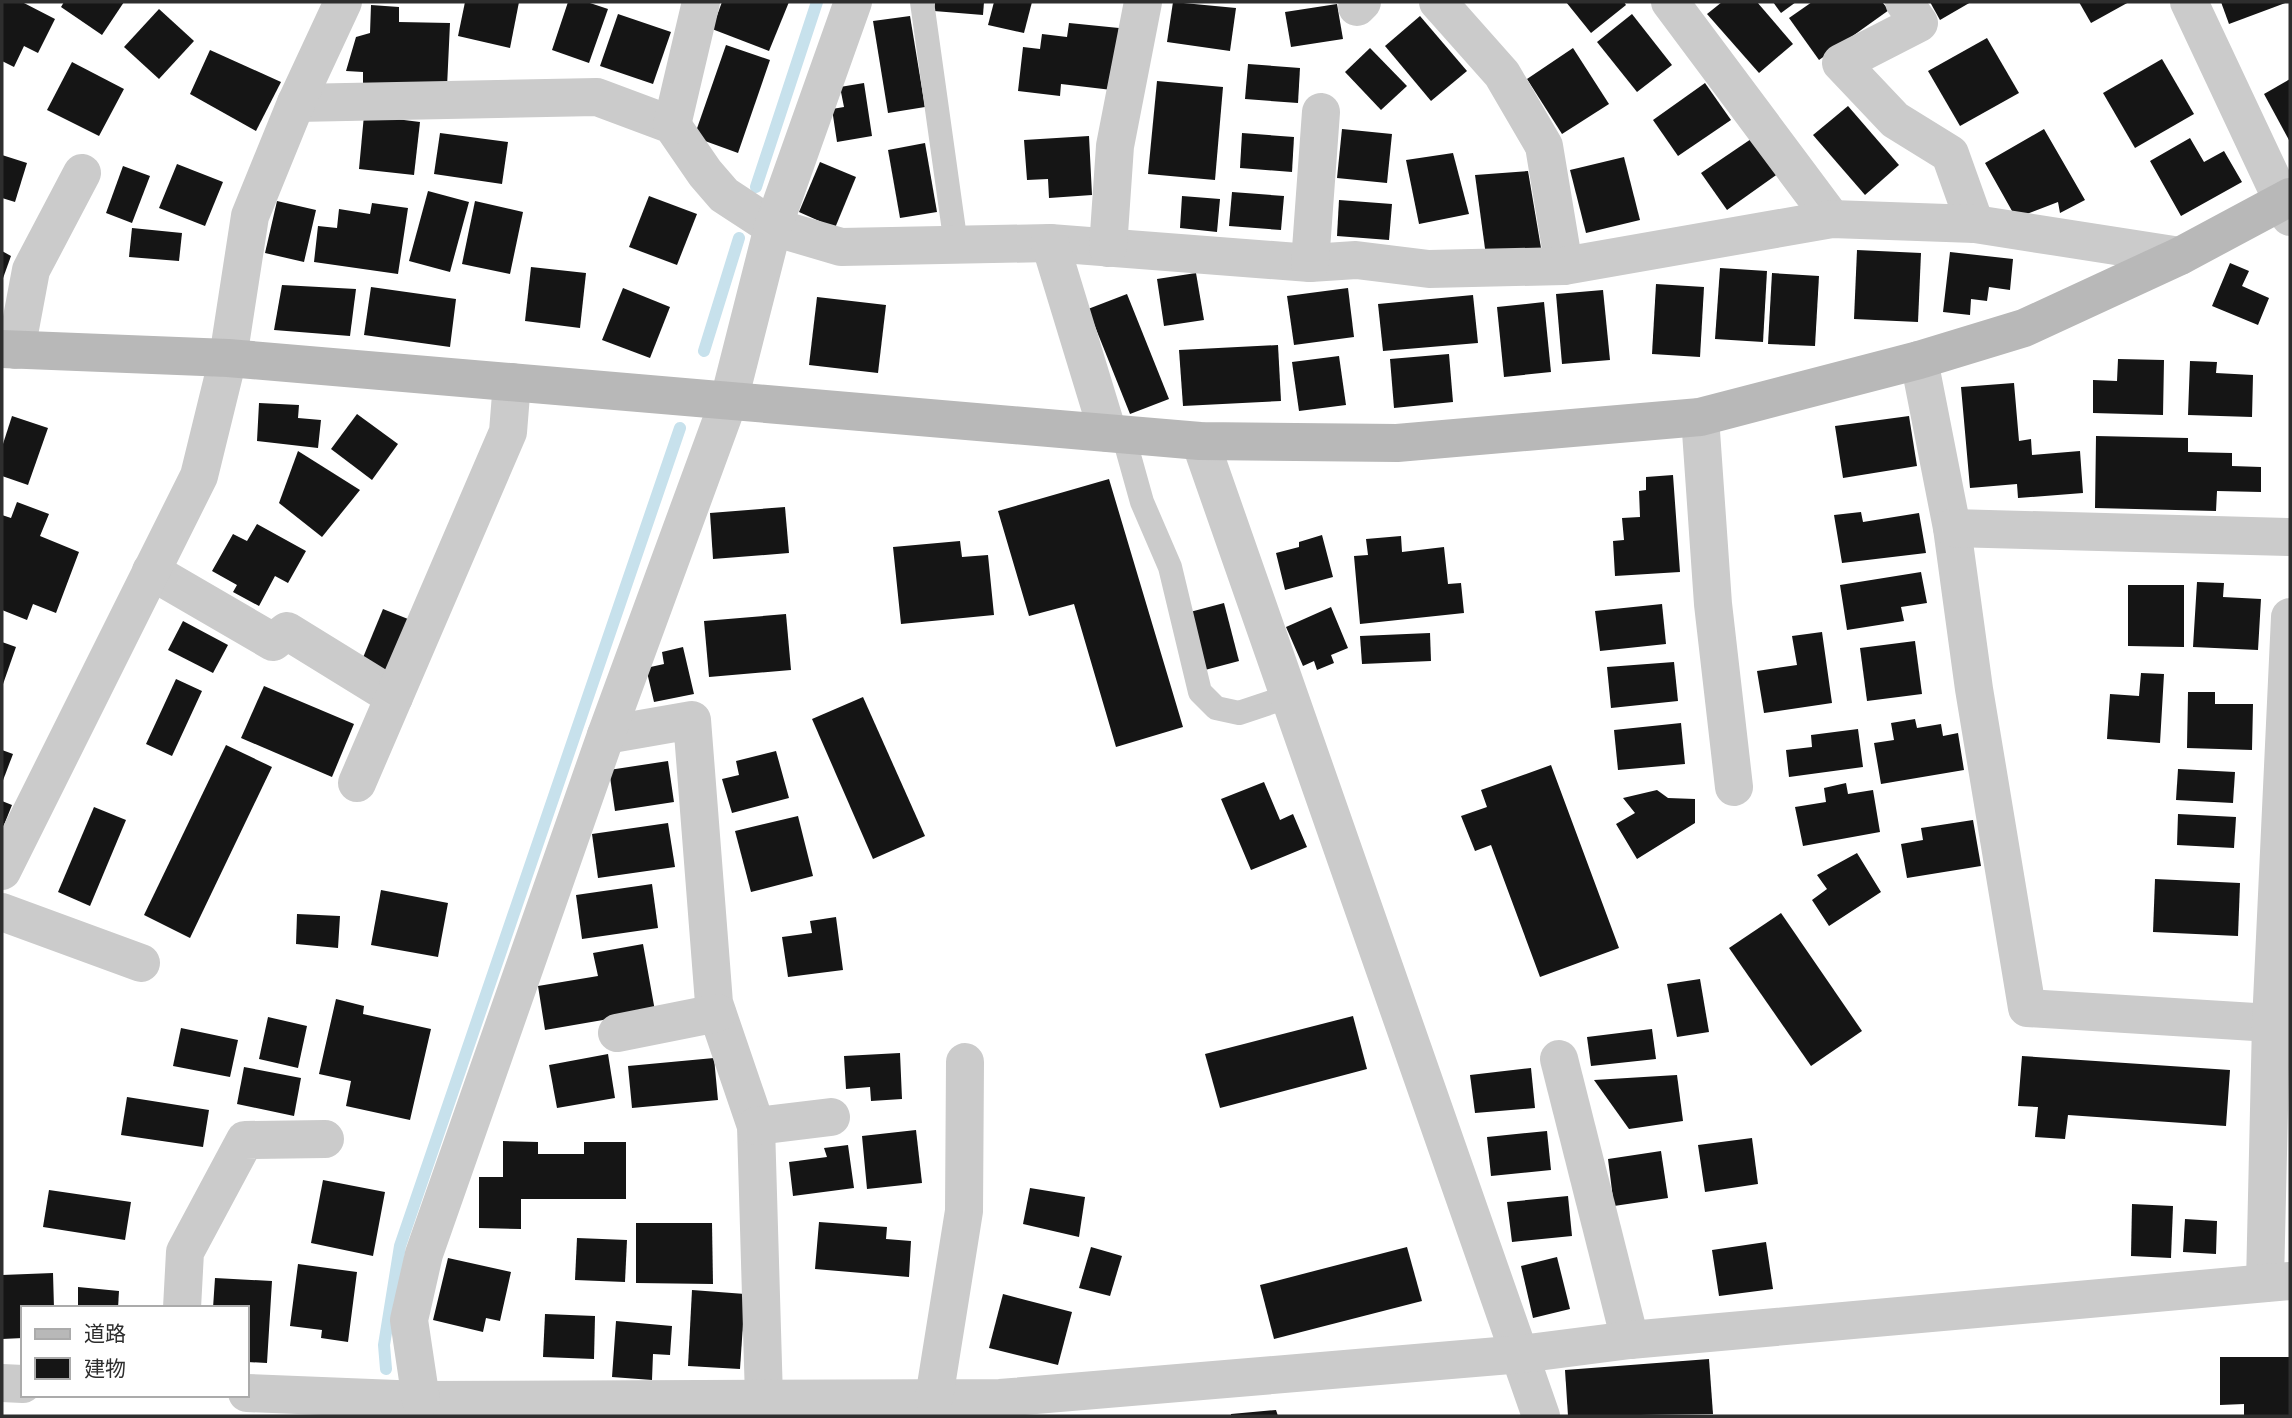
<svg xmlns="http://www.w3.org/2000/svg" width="2292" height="1418" font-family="Helvetica,'Noto Sans JP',sans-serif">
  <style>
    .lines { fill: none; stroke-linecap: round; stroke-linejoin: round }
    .stream { stroke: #c7e1ec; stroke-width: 12 }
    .building { fill: #151515 }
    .lane { stroke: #cbcbcb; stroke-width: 24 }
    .street { stroke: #cbcbcb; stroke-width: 38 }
    .secondary { stroke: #b8b8b8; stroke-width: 38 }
  </style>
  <rect width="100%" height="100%" fill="#fff"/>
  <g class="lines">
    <g class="stream">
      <polyline points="756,187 817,2"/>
      <polyline points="704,351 739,238"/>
      <polyline points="386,1369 384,1345 400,1246 680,428"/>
    </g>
  </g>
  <g class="building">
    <polygon points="2,2 22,2 55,19 38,53 24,46 14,67 2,61"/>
    <polygon points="64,2 124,2 102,35 61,7"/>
    <polygon points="465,2 519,2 510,48 458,36"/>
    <polygon points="568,2 587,2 608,9 589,63 552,50"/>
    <polygon points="722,2 789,2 769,51 712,29"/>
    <polygon points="935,2 984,2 983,15 934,11"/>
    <polygon points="994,2 1032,2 1024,33 988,25"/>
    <polygon points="1173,2 1236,8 1230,51 1167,42"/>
    <polygon points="1566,2 1624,2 1626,5 1591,33"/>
    <polygon points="1722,2 1757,2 1793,44 1759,73 1707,14"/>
    <polygon points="1773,2 1796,2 1781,13"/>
    <polygon points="1812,2 1882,2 1889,10 1819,60 1789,18"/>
    <polygon points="1930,2 1971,2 1940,20"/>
    <polygon points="2079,2 2129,2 2091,23"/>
    <polygon points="2221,2 2288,2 2229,24"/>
    <polygon points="1337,4 1343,39 1291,47 1285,12"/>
    <polygon points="371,5 399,7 399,22 450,23 447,87 363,84 363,72 346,71 356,37 370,33"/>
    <polygon points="159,9 194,41 159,79 124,47"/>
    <polygon points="618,14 671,32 653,84 600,66"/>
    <polygon points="1632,14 1672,65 1637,92 1597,42"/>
    <polygon points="910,16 925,107 888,113 873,21"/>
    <polygon points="1420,16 1467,71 1431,101 1385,46"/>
    <polygon points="1069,23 1119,28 1112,90 1061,84 1060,96 1018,91 1023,47 1040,49 1042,34 1067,37"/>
    <polygon points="1987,38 2019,93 1960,126 1928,71"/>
    <polygon points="726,45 770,60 738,153 694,137"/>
    <polygon points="1370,48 1407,86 1381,110 1345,72"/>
    <polygon points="1573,48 1609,104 1562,134 1527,79"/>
    <polygon points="210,50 281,82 256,131 190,94"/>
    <polygon points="2162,59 2194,114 2135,148 2103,93"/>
    <polygon points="72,62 124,89 99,136 47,110"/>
    <polygon points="1248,64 1300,68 1298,103 1245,99"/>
    <polygon points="2290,79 2290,142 2264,94"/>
    <polygon points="1157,81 1223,87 1215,180 1148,174"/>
    <polygon points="864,83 872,136 837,142 832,109 844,107 840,87"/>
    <polygon points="1705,83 1731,120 1678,156 1653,120"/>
    <polygon points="1848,106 1899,165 1865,195 1813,135"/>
    <polygon points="364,115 420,122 414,175 359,169"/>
    <polygon points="1342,129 1392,134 1387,183 1337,178"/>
    <polygon points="2044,129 2085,200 2060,213 2058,202 2016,218 1985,163"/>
    <polygon points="440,133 508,142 502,184 434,174"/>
    <polygon points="1242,133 1294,137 1292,172 1240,168"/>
    <polygon points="1089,136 1092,195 1049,198 1048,179 1027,180 1024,140"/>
    <polygon points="1754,137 1779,173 1727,210 1701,173"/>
    <polygon points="2190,138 2204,162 2224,151 2242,182 2181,216 2150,161"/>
    <polygon points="925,143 937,212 900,218 888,150"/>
    <polygon points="1453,153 1469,214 1419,224 1406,160"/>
    <polygon points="2,155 27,163 15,202 2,198"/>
    <polygon points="1624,157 1640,220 1586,233 1570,170"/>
    <polygon points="820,162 856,177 835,228 799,212"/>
    <polygon points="177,164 223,182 205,226 159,208"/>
    <polygon points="123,166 150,176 132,223 106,213"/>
    <polygon points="1528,171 1541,248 1486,256 1475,175"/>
    <polygon points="428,191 469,202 450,272 409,261"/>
    <polygon points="1232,192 1284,196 1281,230 1229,226"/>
    <polygon points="649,196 697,214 677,265 629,247"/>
    <polygon points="1182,196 1220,199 1217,232 1180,228"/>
    <polygon points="1339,200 1392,204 1389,240 1337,236"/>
    <polygon points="277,201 316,210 304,262 265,253"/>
    <polygon points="475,201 523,212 510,274 462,264"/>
    <polygon points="372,203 408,208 398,274 314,262 318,226 337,228 339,209 370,214"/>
    <polygon points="132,228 182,233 179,261 129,257"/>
    <polygon points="1857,250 1921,253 1918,322 1854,319"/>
    <polygon points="2,251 11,256 2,281"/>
    <polygon points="1950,252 2013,259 2010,290 1989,287 1987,301 1971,299 1970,315 1943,312"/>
    <polygon points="2230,263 2249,271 2242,286 2269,298 2258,325 2212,306"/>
    <polygon points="531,267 586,273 580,328 525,321"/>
    <polygon points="1720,268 1767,271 1763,342 1715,339"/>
    <polygon points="1196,273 1204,320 1164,326 1157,279"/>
    <polygon points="1772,273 1819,276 1815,346 1768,344"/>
    <polygon points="1656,284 1704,287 1700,357 1652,354"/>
    <polygon points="282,285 356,289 350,336 274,330"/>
    <polygon points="371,287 456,299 450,347 364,335"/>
    <polygon points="623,288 670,307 650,358 602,340"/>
    <polygon points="1348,288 1354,337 1294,345 1287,296"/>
    <polygon points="1603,290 1610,360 1562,364 1556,294"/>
    <polygon points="1127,294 1169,399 1130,414 1088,309"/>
    <polygon points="1473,295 1478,343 1383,351 1378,304"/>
    <polygon points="817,297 886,305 878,373 809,365"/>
    <polygon points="1544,302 1551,372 1504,377 1497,307"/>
    <polygon points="1278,345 1281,401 1183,406 1179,350"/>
    <polygon points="1449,354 1453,402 1394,408 1390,359"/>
    <polygon points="1339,356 1346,405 1299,411 1292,362"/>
    <polygon points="2118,359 2164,360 2163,415 2093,413 2093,380 2117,381"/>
    <polygon points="2190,361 2217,362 2216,373 2253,375 2252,417 2188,415"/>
    <polygon points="2014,383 2019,441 2031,439 2032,455 2080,451 2083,493 2018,498 2017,484 1970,488 1961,387"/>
    <polygon points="259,403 299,405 298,418 321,420 318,448 257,441"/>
    <polygon points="357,414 398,444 372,480 331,449"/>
    <polygon points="12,416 48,428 28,485 2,476 2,447"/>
    <polygon points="1909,416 1917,466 1843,478 1835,426"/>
    <polygon points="2096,436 2188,438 2188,452 2232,453 2232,466 2261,467 2261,492 2217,491 2216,511 2095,508"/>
    <polygon points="298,451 360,490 322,537 279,503"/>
    <polygon points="1673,475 1680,572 1615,576 1613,541 1624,540 1622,518 1640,517 1639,491 1646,490 1646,477"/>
    <polygon points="1109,479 1183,727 1116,747 1074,604 1029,616 998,511"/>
    <polygon points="17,502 49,514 40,536 79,552 56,613 33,604 27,620 2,610 2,515 11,518"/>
    <polygon points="785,507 789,553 713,559 710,513"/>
    <polygon points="1861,512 1863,522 1919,513 1926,553 1842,563 1834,515"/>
    <polygon points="257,524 306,551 288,583 275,576 259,606 233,592 237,585 212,571 233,534 247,541"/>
    <polygon points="1322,535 1333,577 1285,590 1276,553 1299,547 1299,542"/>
    <polygon points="1401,536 1402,552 1444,547 1448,584 1461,583 1464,613 1360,624 1354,556 1368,555 1366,539"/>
    <polygon points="960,541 962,557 988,555 994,615 901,624 893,547"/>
    <polygon points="1921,572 1927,603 1901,607 1904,621 1847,630 1840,585"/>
    <polygon points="2197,582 2224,583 2223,597 2261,599 2258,650 2193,647"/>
    <polygon points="2128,585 2184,585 2184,647 2128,646"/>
    <polygon points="1224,603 1239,661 1205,670 1190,612"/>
    <polygon points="1662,604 1666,644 1600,651 1595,611"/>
    <polygon points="1331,607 1348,648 1331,655 1334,663 1317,670 1314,661 1303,666 1286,627"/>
    <polygon points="383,609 413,621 393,673 362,660"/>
    <polygon points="786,614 791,670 709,677 704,621"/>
    <polygon points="183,621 228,645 213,673 168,650"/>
    <polygon points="1822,632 1832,703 1764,713 1757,671 1797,665 1792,636"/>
    <polygon points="1430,633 1431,661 1362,664 1360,636"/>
    <polygon points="1915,641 1922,694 1867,701 1860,648"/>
    <polygon points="2,642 16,647 2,687"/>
    <polygon points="683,647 694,694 654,702 646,668 664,664 662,652"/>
    <polygon points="1674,662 1678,701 1611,708 1607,667"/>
    <polygon points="2141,673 2164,674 2160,743 2107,739 2110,694 2139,696"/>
    <polygon points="176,679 202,691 172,756 146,744"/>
    <polygon points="264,686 354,724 332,777 241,738"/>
    <polygon points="2188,692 2215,692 2215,704 2253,704 2252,750 2187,748"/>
    <polygon points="863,697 925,836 873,859 812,719"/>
    <polygon points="1915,719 1917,728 1941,724 1943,736 1958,733 1964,770 1881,784 1874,743 1894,740 1891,723"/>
    <polygon points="1681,723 1685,764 1618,770 1614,730"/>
    <polygon points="1858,729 1863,767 1789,777 1786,750 1812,747 1811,735"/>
    <polygon points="226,745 272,767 190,938 144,915"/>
    <polygon points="2,750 13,754 2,783"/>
    <polygon points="776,751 789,798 732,813 722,779 739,775 736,761"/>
    <polygon points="668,761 674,802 615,811 609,770"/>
    <polygon points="1551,765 1619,948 1540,977 1491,845 1475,851 1461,816 1487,807 1481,790"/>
    <polygon points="2178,769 2235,772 2233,803 2176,800"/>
    <polygon points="1264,782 1280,820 1293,814 1307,847 1251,870 1221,799"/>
    <polygon points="1846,783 1848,794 1873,790 1880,832 1803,846 1795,807 1826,802 1824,788"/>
    <polygon points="1657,790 1668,798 1695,799 1695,823 1637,859 1616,824 1635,813 1623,798"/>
    <polygon points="2,801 12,805 2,830"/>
    <polygon points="94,807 126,820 90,906 58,892"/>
    <polygon points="2178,814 2236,817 2234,848 2177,845"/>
    <polygon points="798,816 813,876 751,892 735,831"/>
    <polygon points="1973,820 1981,866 1907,878 1901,844 1923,840 1921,828"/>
    <polygon points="668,823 675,867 598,878 592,834"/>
    <polygon points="1857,853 1881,892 1829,926 1812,900 1827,889 1817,875"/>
    <polygon points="2155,879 2240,883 2238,936 2153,932"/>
    <polygon points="652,884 658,928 582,939 576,895"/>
    <polygon points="381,890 448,903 438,957 371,945"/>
    <polygon points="1781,913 1862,1031 1811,1066 1729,948"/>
    <polygon points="297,914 340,916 338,948 296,944"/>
    <polygon points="836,917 843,970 788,977 782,937 812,933 810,921"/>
    <polygon points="643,944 655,1011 545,1030 538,986 598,976 593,953"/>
    <polygon points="1700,979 1709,1032 1677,1037 1667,984"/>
    <polygon points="336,999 364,1006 363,1014 431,1029 410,1120 346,1106 351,1081 319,1074"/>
    <polygon points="1353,1016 1367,1069 1220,1108 1205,1054"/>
    <polygon points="268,1017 307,1026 298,1068 259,1059"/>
    <polygon points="181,1028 238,1040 230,1077 173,1066"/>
    <polygon points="1652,1029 1656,1059 1591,1066 1587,1037"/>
    <polygon points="900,1053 902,1099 871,1101 870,1087 846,1089 844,1056"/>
    <polygon points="608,1054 615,1098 557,1108 549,1065"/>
    <polygon points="2022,1056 2230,1070 2226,1126 2068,1115 2065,1139 2035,1137 2038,1107 2018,1106"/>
    <polygon points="714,1058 718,1100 632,1108 628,1066"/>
    <polygon points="244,1067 301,1078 294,1116 237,1104"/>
    <polygon points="1531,1068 1535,1108 1475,1113 1470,1075"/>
    <polygon points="1677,1075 1683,1121 1629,1129 1594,1080"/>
    <polygon points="127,1097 209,1110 203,1147 121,1135"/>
    <polygon points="916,1130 922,1183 867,1189 862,1136"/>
    <polygon points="1547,1131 1551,1170 1491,1176 1487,1137"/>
    <polygon points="1752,1138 1758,1184 1705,1192 1698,1145"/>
    <polygon points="503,1141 538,1142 538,1154 584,1154 584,1142 626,1142 626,1199 521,1199 521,1229 479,1228 479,1177 503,1177"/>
    <polygon points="848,1145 854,1188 793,1196 789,1162 827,1157 824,1148"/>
    <polygon points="1661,1151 1668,1198 1614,1206 1608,1159"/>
    <polygon points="323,1180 385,1192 373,1256 311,1243"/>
    <polygon points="1030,1188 1085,1197 1079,1237 1023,1224"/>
    <polygon points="49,1190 131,1202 125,1240 43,1227"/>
    <polygon points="1568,1196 1572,1236 1512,1242 1507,1202"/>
    <polygon points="2132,1204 2173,1206 2171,1258 2131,1256"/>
    <polygon points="2185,1219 2217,1221 2216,1254 2183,1252"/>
    <polygon points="819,1222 887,1227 886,1239 911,1241 909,1277 815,1269"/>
    <polygon points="636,1223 712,1223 713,1284 636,1283"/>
    <polygon points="577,1238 627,1240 625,1282 575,1280"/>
    <polygon points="1766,1242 1773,1289 1719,1296 1712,1250"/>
    <polygon points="1091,1247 1122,1256 1110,1296 1079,1288"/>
    <polygon points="1407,1247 1422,1301 1274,1339 1260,1285"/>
    <polygon points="1557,1257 1570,1309 1533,1318 1521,1266"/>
    <polygon points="448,1258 511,1272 500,1321 486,1318 483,1332 433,1320"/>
    <polygon points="298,1264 357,1272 348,1342 321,1338 322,1330 290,1326"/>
    <polygon points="53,1273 54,1308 23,1308 23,1338 2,1339 2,1275"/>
    <polygon points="215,1278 272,1281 267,1363 247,1362 247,1308 213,1308"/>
    <polygon points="78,1287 119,1291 118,1308 78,1308"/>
    <polygon points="692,1290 745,1294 740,1369 688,1366"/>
    <polygon points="1003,1294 1072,1312 1058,1365 989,1348"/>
    <polygon points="545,1314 595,1316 594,1359 543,1357"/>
    <polygon points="616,1321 672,1326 670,1355 653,1354 652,1380 612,1377"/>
    <polygon points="2220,1357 2290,1357 2290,1416 2244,1416 2244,1404 2220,1405"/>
    <polygon points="1709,1359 1713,1414 1568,1416 1565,1370"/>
    <polygon points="1276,1410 1278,1416 1231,1416 1231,1414"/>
  </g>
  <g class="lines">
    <g class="lane">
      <polyline points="922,2 956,245"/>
      <polyline points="1123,434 1142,502 1170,567 1200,692 1216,708 1239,713 1290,696"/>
    </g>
    <g class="street">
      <polyline points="1438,2 1502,74 1544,146 1564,266"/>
      <polyline points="1670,2 1832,219"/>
      <polyline points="1904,2 1919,23 1841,63 1895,120 1950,154 1975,224"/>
      <polyline points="2189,2 2290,217"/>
      <polyline points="1357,7 1362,2"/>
      <polyline points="296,103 597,97 672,125 705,173 724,195 773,227 841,247 1050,243 1310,263 1356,260 1429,269 1564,266 1832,219 1975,224 2180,256"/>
      <polyline points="672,125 701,2"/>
      <polyline points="1050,243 1108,433"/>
      <polyline points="1108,248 1115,146 1143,2"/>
      <polyline points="1310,263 1321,112"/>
      <polyline points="16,350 31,270 82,173"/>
      <polyline points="1919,360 1952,528 1974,689 2027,1008 2271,1023"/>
      <polyline points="1700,417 1713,604 1734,787"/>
      <polyline points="1200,441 1541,1416"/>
      <polyline points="1952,528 2290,537"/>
      <polyline points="151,571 273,642 287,631 394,697"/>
      <polyline points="606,735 692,720 714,1003 756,1126 764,1398"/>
      <polyline points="357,783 508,432 512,382"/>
      <polyline points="2,871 199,476 228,358 250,216 296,103 343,2"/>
      <polyline points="2,912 141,963"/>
      <polyline points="617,1033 717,1013"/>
      <polyline points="1559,1059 1630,1340"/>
      <polyline points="756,1126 831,1117"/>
      <polyline points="2265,1283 2271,1023 2290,617"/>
      <polyline points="182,1308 185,1252 245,1140 325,1139"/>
      <polyline points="2,1383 23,1384"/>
      <polyline points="247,1393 421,1400 1000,1398 1522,1354 1630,1340 2290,1281"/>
      <polyline points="934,1398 964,1211 965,1062"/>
      <polyline points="421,1400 409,1320 424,1254 606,735 729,400 773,227 853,2"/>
    </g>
    <polyline class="secondary" points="2,349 228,358 1200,441 1397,443 1700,417 1919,360 2024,328 2180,256 2290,197"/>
  </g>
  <rect width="2292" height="1418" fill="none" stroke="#2e2e2e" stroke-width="7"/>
  <rect x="21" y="1306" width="228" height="91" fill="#ffffff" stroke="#ababab" stroke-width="2"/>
  <rect x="35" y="1329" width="35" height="10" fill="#b8b8b8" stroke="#ababab" stroke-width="2"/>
  <text x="84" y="1341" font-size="21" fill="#2e2e2e">道路</text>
  <rect x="35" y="1358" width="35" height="21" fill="#151515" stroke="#ababab" stroke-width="2"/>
  <text x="84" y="1376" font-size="21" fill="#2e2e2e">建物</text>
</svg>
